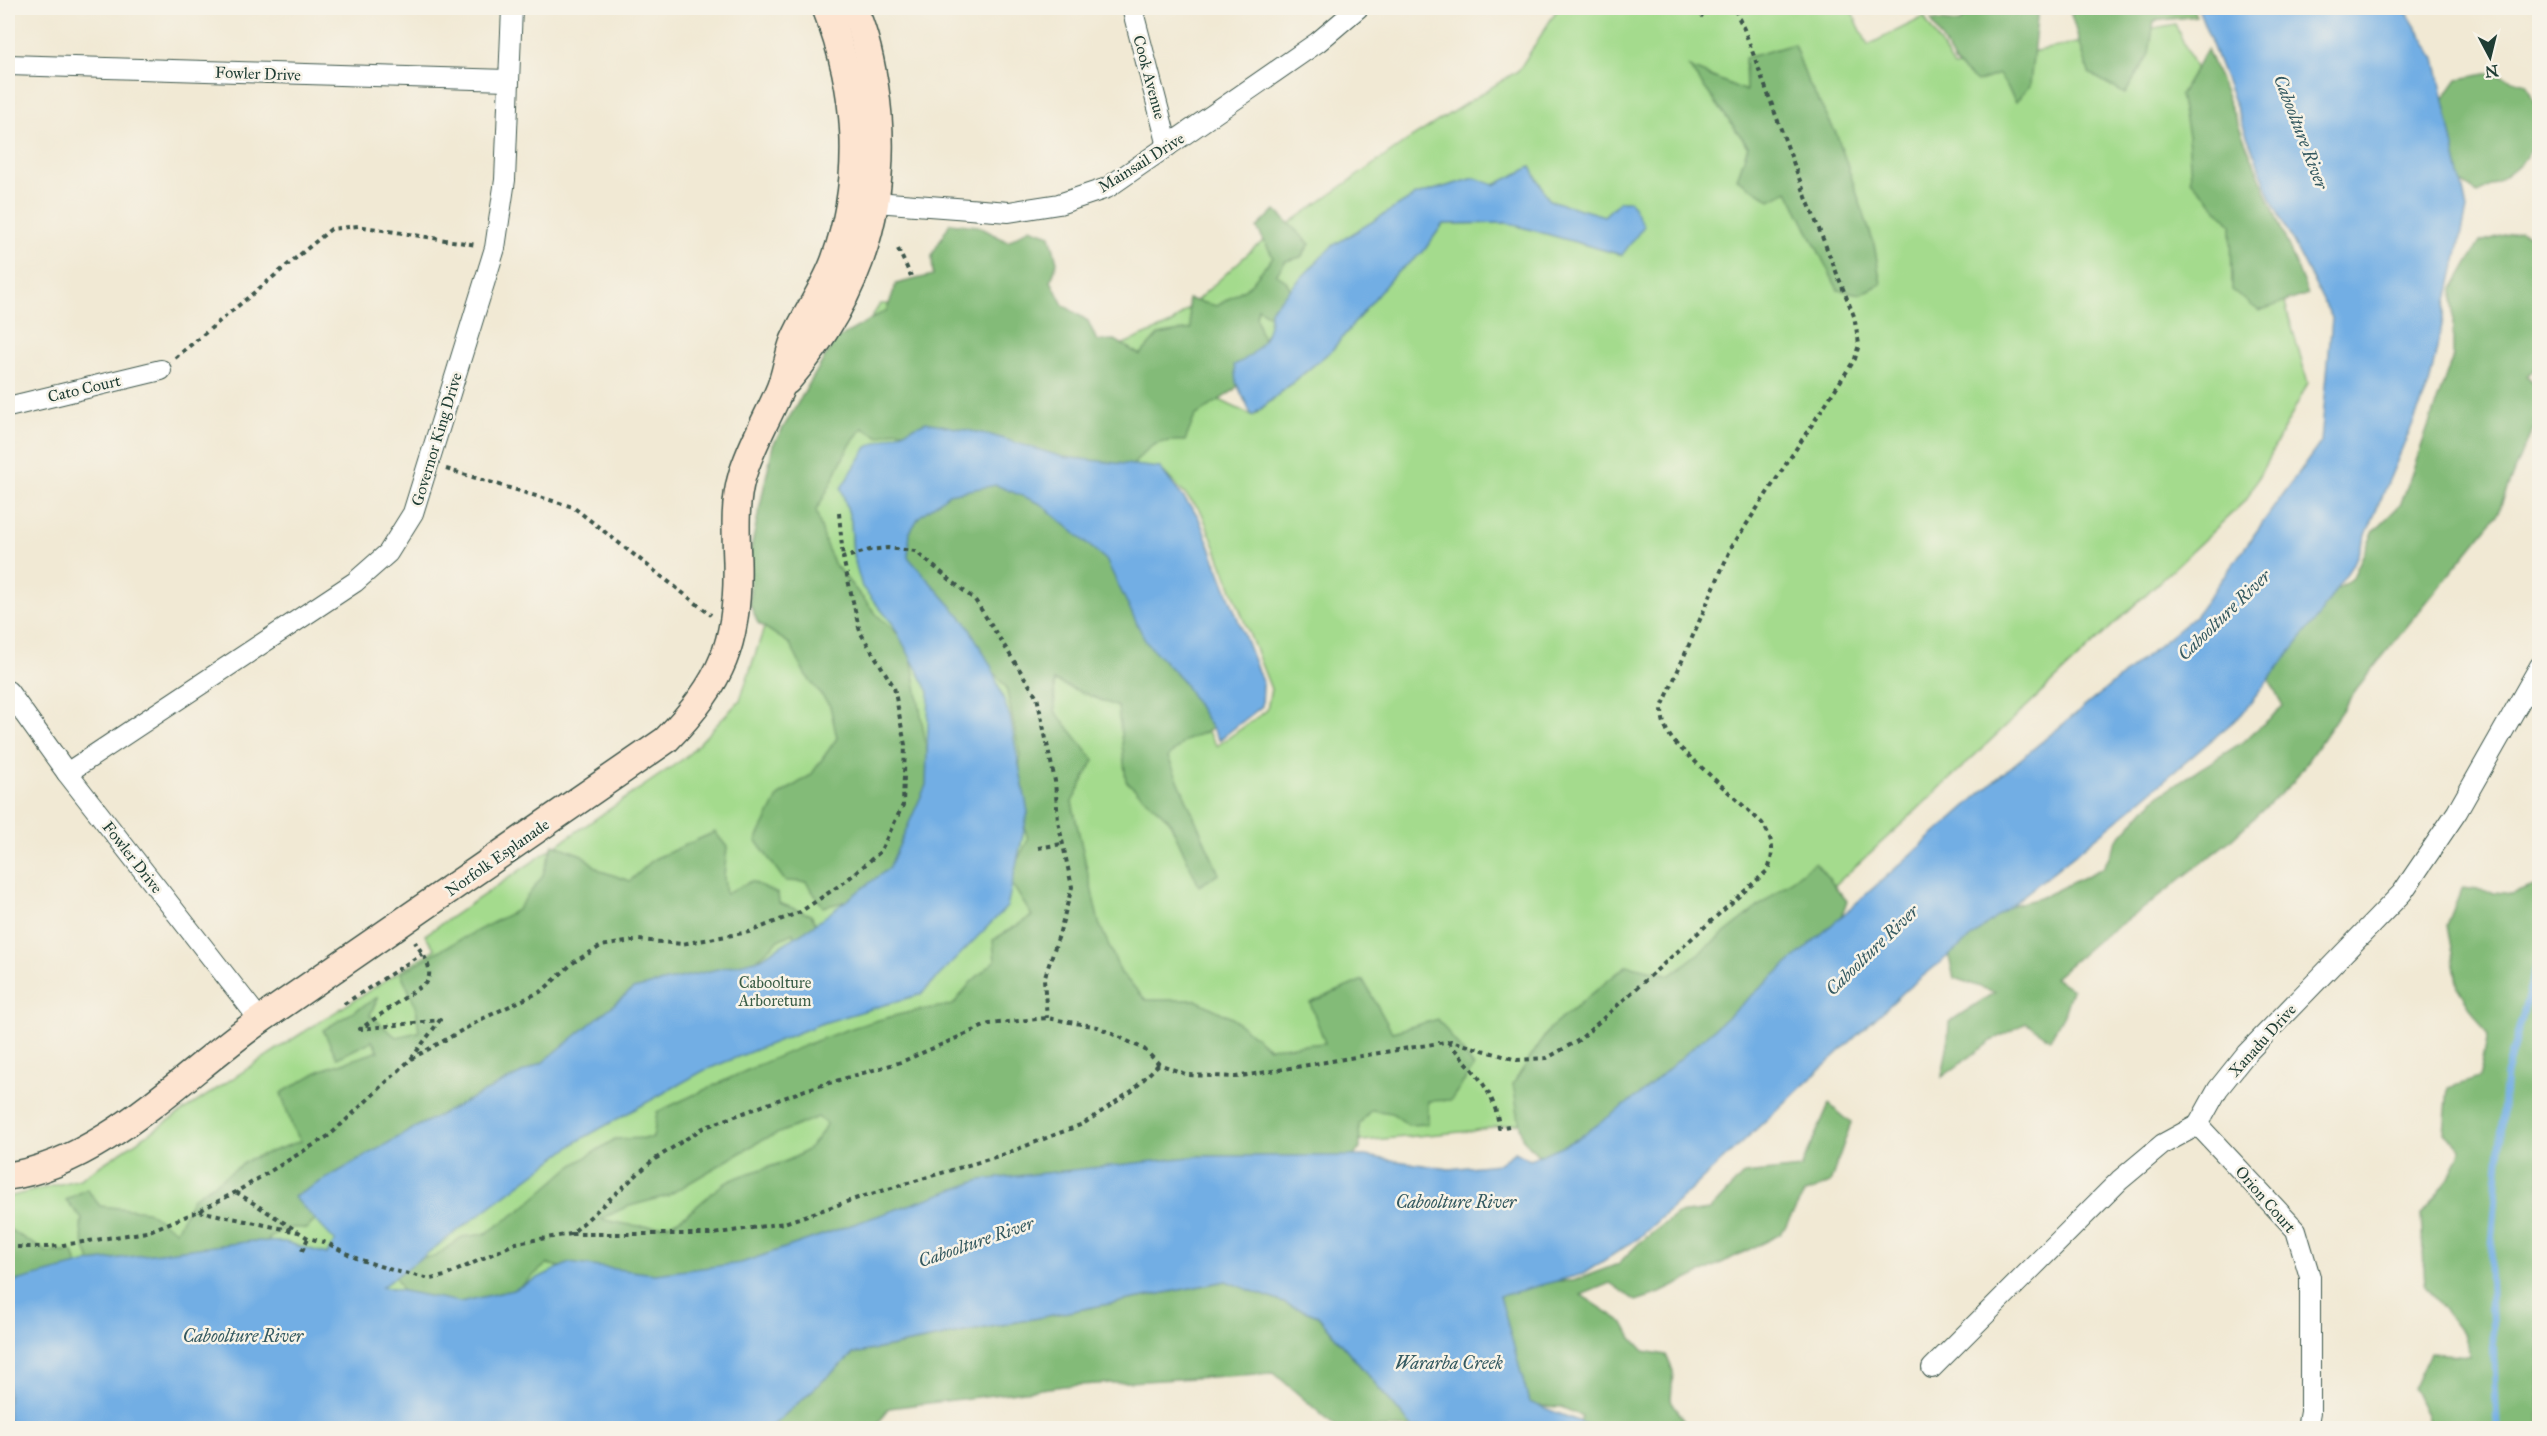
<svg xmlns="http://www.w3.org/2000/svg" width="2547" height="1436" font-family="'IM FELL Great Primer',serif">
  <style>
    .green { fill: #a4db8d; stroke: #628c60; stroke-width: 1.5; fill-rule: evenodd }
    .forest { fill: #83bb78; stroke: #517c56; stroke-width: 1.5; fill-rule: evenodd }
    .water { fill: #72aee4; stroke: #48768c; stroke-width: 1.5 }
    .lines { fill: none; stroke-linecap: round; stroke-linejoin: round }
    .stream { stroke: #72aee4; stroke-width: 7 }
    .street-casing { stroke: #3e574c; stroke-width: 22 }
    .secondary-casing { stroke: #3e574c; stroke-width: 30 }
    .path { stroke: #3e574c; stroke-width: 4; stroke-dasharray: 4.5 4.5; stroke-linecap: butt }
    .street { stroke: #fff; stroke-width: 20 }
    .secondary { stroke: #fde4d0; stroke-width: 27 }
    .labels { text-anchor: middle; stroke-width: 5; stroke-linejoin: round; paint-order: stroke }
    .street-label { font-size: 16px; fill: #1f3d34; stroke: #f7f3e8 }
    .park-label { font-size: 16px; fill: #3a5d46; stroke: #f7f3e8 }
    .water-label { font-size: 18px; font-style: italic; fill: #345960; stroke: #f7f3e8 }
  </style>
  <rect width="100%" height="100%" fill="#f7f3e8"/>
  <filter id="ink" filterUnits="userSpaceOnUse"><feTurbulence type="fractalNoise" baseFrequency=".0167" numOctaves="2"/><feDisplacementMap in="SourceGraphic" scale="12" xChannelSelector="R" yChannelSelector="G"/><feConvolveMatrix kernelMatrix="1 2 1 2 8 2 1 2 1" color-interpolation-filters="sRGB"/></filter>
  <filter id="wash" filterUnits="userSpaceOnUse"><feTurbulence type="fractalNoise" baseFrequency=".008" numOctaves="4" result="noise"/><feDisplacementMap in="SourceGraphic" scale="24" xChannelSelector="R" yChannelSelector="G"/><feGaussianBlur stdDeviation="1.35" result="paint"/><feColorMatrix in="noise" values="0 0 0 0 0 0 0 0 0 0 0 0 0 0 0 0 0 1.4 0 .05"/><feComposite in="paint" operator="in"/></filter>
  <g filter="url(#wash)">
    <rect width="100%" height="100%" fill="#f1e9d4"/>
    <path class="green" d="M1558,8H1850L1868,45L1924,17L1954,67L2175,24L2254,197L2308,383L2247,499L1906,820L1587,1112L1471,1131L1200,1156L513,1290L460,1302L382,1287L253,1241L89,1262L8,1283V1197L80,1179L288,1042L435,949L425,935L686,757L740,700L771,607L773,475L880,304H903L1083,361L1171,324L1254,248L1411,138L1519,70ZM1531,167L1549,200L1604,216L1620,202L1621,255L1507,223L1443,224L1423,252L1393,276L1332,350L1253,416L1205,393L1249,358L1270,328V310L1416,195L1475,178L1494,185ZM1160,468L1201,511L1271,689L1267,710L1217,746L1178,686L853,555L851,521L842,488Z"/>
    <g class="forest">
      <polygon points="1967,8 2038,8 2030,85 2016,102 1999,74 1977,82 1955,63 1931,20 1960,23"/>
      <polygon points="2069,8 2193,8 2196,16 2154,21 2149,54 2125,94 2089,73"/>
      <polygon points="1794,44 1807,80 1837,135 1874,244 1881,284 1861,294 1838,290 1788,191 1770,200 1737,179 1748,146 1689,67 1746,91 1745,58"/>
      <polygon points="2207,49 2308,294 2259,311 2232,290 2231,224 2191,180 2188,136 2180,95"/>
      <path d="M2492,73L2526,84C2530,93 2535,102 2537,111C2546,154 2509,174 2478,193L2456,179L2433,114L2458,79Z"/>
      <path d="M1275,210L1310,244L1301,257L1286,261L1276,274L1286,281L1296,298L1277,320L1258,308L1256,317L1266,352L1233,391L1195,416L1185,441C1151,439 1146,449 1126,474L897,430L879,437L863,428C841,452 834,484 816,510L826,545L835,565L878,616L909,644L931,775L886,884L860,898L823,907L806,882L785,881L756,841L779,795L811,775L837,738L830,706L805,674L790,644L758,623L750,604V553L773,445L835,340L887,310L896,284L933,275L932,255L950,223L978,226L1008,242L1030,228L1050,235L1057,262L1051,281L1063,305L1088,321L1097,341L1115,340L1140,355L1158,335L1191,329L1188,299L1217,306L1249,286L1273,257L1257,228Z"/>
      <polygon points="2519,231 2539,240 2539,365 2527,376 2539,393 2539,421 2522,451 2497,515 2357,688 2293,782 2228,842 2144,908 2098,940 2054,978 2072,989 2064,1014 2050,1039 2026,1023 1993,1040 1942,1077 1948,1042 1949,1022 1995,992 1954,978 1947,949 1986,912 2040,898 2103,868 2118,839 2156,797 2241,743 2283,707 2261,661 2323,601 2353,577 2374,531 2401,504 2453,356 2453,289 2480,242"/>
      <path d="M944,474L1030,487L1104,547L1218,726L1185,741L1168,757L1219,874L1199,886L1169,820L1126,781L1118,707L1054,681L1055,711L1094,760L1072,802L1099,923L1121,973L1146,1000H1196L1232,1018L1269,1048L1325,1043L1310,1003L1363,980L1392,1032L1438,1019L1474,1067L1451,1100L1428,1101V1124L1408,1125L1392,1113L1371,1110L1359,1124L1360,1148L1340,1173L691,1296L547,1264L510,1295L413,1314L387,1259L434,1257L462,1237L485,1234L522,1209L570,1167L615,1139L653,1138L657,1112C751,1069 848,1017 953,1005L971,982L995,961L993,940L1032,916L1008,878L1028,840L1018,799L1020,755L1006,687L916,578L892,530ZM818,1117L826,1124C805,1171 759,1162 722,1185C706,1196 692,1214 674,1222C656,1231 620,1224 601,1219L626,1207L667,1196L762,1140Z"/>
      <path d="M715,832L727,847L724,877L726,894L751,881L778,894L779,903L811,915L823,937L798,956L793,933L780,939L750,966L323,1211L307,1229C284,1224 273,1233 259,1250L94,1273C89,1255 78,1237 82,1219L66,1200L87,1189L100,1206L147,1211L176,1231L193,1198L250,1159L301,1141L293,1129L281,1093L321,1070L379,1051L372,1041L337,1058L323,1030L378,997L370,1015L396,1037L419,1032L416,1007L401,973L433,954L517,910L542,877L553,844L582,855L601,871L630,881L654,859Z"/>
      <polygon points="1815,862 1847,901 1835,933 1740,1019 1547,1165 1522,1138 1513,1084 1550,1028 1627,965 1671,975"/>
      <polygon points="2539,884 2539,1428 2429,1428 2426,1415 2413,1388 2430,1353 2471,1356 2463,1335 2425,1285 2421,1215 2449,1178 2461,1149 2444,1132 2448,1088 2479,1078 2488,1036 2458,988 2447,925 2462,888 2512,894"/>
      <polygon points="1829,1104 1851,1123 1830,1183 1804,1194 1781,1234 1660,1293 1636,1301 1610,1283 1581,1295 1624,1323 1632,1338 1644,1351 1666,1355 1673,1371 1671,1400 1689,1428 1578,1428 1582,1416 1561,1407 1518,1405 1485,1289 1529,1281 1573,1281 1618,1264 1638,1244 1677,1214 1710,1210 1744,1174 1801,1168"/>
      <polygon points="8,1224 10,1230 47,1252 73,1252 82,1280 8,1306"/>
      <polygon points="1226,1281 1318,1316 1413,1428 1337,1428 1274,1373 1064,1386 889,1408 875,1428 770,1428 853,1354"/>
    </g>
    <g class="water">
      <polygon points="2198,8 2404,8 2435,58 2467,209 2429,385 2355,561 2318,617 2241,715 2115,822 1907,989 1639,1238 1583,1274 1500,1296 1529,1402 1596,1428 1413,1428 1318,1316 1226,1281 853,1354 770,1428 8,1428 8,1283 89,1262 253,1241 285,1242 327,1254 335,1241 294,1197 416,1127 543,1062 633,989 760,959 814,925 889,868 926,785 929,692 892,623 862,587 853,555 851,521 841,488 867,447 926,422 991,435 1063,457 1160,468 1198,516 1263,684 1262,706 1219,740 1182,680 1146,642 1106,560 1041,504 996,485 949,494 919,517 910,532 908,557 967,624 991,666 1010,717 1028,812 1007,907 921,994 820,1024 703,1071 578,1141 382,1287 460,1302 513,1290 569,1263 655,1274 741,1263 981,1180 1200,1156 1365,1156 1449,1169 1498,1164 1515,1152 1530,1160 1577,1139 1639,1095 2000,776 2196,615 2321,442 2332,318 2273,203"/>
      <path d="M1531,167L1549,200L1604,216L1620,201H1630L1644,226L1622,255L1507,223L1443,224L1423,252L1393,276L1332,350L1252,416L1236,382L1234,365C1258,355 1271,335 1270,310L1332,246L1416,195L1475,178L1494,185Z"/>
    </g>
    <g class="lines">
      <polyline class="stream" points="2497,1428 2490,1270 2506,1074 2540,954"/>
    </g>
  </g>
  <g filter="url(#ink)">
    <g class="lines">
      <g class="street-casing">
        <g id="street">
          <polyline points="1132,8 1168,146"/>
          <polyline points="8,65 508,80"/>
          <polyline points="862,201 1009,212 1059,204 1107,188 1318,42 1358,8"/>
          <polyline points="8,407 161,370"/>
          <polyline points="8,691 67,773 260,1020"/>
          <polyline points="67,773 355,582 388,553 413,513 495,248 505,180 512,8"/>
          <polyline points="2198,1125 2296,1230 2310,1277 2310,1412 2307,1428"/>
          <polyline points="1932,1368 2120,1180 2163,1144 2198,1125 2218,1089 2246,1054 2402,893 2457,812 2540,666"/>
        </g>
      </g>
      <g class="secondary-casing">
        <g id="secondary">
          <path d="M787,381C862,295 892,195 874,83C870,58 864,30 853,8"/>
          <path d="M8,1176C104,1163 185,1072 263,1018C397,925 532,833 666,740C722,683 739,642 737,562C736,534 734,503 742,476C751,445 768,418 780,389C786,374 788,356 794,341C806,313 825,288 835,260C865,176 858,89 826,8"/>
        </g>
      </g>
      <g class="path">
        <polyline points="1693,8 1705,18"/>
        <polyline points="898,249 911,276"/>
        <polyline points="175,358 331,229 358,226 477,245"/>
        <polyline points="446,469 573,507 711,615"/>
        <polyline points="839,513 843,558"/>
        <polyline points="1038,848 1062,844"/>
        <polyline points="344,1004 422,954"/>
        <path d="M1448,1042C1471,1068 1496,1091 1499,1128L1509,1126"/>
        <polyline points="411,1059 484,1018 542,991 574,962 601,946 639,940 682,944 749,932 800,912 846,881 880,852 903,805 905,745 894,687 860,632 843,558 870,550 888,548 915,551 975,600 1037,697 1055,781 1058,821 1072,887 1059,935 1044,979 1047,1018"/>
        <path d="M236,1192L308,1238L327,1243L358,1259L395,1271L431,1279L445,1276L516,1243L571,1234L652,1161L703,1128L805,1090L901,1062L989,1024L1047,1018L1098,1027L1144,1049L1159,1064L1188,1075L1236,1077L1451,1041L1517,1060L1547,1058L1579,1040L1768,870C1775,850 1773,840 1762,823L1676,744C1666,732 1662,723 1662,707L1731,548L1855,359L1859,344L1854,316L1806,197L1744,29L1734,8"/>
        <polyline points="199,1211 298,1232"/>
        <polyline points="571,1234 713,1234 784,1223 858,1198 1002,1155 1083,1124 1132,1091 1159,1064"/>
        <path d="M8,1247H50L147,1232L199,1211L236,1192L330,1135L411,1059L440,1020L360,1029L427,982C434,967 423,955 415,942"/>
        <polyline points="302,1251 308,1238"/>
      </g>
      <use href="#street" class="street"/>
      <use href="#secondary" class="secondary"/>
    </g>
  </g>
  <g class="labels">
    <g class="street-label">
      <text transform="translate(258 73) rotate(2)" y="6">Fowler Drive</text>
      <text transform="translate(1150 77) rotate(75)" y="6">Cook Avenue</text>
      <text transform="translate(1141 162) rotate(-32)" y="6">Mainsail Drive</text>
      <text transform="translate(84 388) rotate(-13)" y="6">Cato Court</text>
      <text transform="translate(436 439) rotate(-73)" y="6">Governor King Drive</text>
      <text transform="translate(133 857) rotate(52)" y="6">Fowler Drive</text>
      <text transform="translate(497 857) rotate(-35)" y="6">Norfolk Esplanade</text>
      <text transform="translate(2262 1040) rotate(-48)" y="6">Xanadu Drive</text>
      <text transform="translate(2266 1199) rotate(49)" y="6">Orion Court</text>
    </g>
    <g class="park-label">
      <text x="775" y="988">Caboolture<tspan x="775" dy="18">Arboretum</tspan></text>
    </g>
    <g class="water-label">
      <text transform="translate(2301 132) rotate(69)" y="6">Caboolture River</text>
      <text transform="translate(2224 615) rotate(-44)" y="6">Caboolture River</text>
      <text transform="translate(1872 950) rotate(-44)" y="6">Caboolture River</text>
      <text x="1456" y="1208">Caboolture River</text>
      <text transform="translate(976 1242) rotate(-19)" y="6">Caboolture River</text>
      <text x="243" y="1342">Caboolture River</text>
      <text x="1449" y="1369">Wararba Creek</text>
    </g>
  </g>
  <rect width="2547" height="1436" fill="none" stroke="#f7f3e8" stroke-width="30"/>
  <g transform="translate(2490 57) rotate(173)" stroke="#f7f3e8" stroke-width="4.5" paint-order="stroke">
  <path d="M0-4.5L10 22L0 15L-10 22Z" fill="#1f3d34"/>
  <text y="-9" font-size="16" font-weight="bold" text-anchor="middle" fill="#1f3d34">N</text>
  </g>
</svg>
